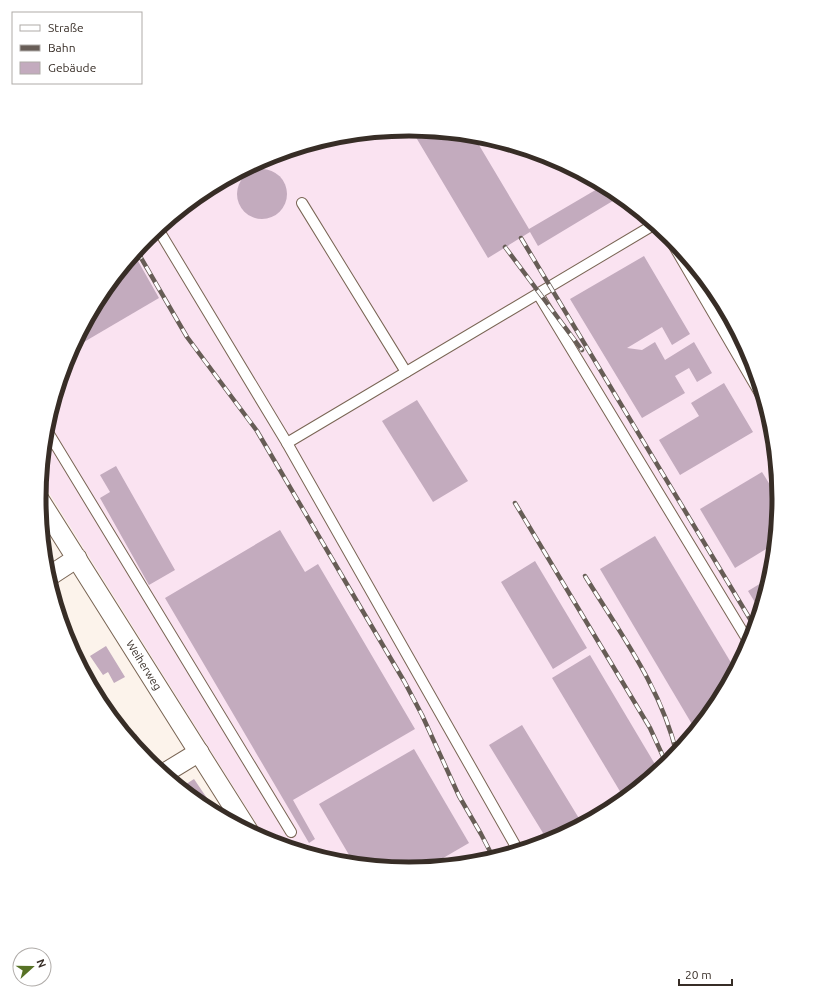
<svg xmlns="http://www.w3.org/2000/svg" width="819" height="999" font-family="Ubuntu,sans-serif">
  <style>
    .industrial { fill: #fae3f1 }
    .building { fill: #c3abbe }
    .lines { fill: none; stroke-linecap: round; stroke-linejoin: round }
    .service-casing { stroke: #796554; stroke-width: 12 }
    .minor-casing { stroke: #796554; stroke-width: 21 }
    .service { stroke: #fff; stroke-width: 10 }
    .minor { stroke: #fff; stroke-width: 19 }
    .rail-casing { stroke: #675d56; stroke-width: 4.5 }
    .rail { stroke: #fff; stroke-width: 3; stroke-dasharray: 9; stroke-linecap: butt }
    .labels { text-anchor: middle; stroke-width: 3.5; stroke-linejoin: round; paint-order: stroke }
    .street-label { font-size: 11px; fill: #372d26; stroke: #fff }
    .rim { fill: none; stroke: #372d26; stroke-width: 5 }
  </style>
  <rect width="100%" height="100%" fill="#fcf3eb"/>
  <polygon class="industrial" points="410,129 482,136 551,157 616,192 672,238 718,294 752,358 773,427 780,500 773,572 752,641 717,706 671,762 615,808 551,842 482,863 409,870 337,863 268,842 41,480 46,427 67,358 102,293 148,237 204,191 268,157 337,136"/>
  <g class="building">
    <polygon points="411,129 473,135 529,229 604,185 621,196 538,246 530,232 488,258"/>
    <circle cx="262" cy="194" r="25"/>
    <polygon points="134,254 159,298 72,349 102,293"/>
    <polygon points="644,256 690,334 672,345 662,327 627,348 642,350 655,342 665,360 694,342 712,373 697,382 689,368 675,376 685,393 642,418 570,299"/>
    <polygon points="724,383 753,432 680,475 659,440 699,416 691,403"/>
    <polygon points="417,400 468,481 433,502 382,421"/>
    <polygon points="116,466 175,570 149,585 100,498 110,492 100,475"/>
    <polygon points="762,472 780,501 776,543 735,568 700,509"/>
    <polygon points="280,530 305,572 318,564 415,729 293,800 315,839 309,843 165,598"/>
    <polygon points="655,536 736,671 717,706 696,731 600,569"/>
    <polygon points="535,561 587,648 553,669 501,582"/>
    <polygon points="771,577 764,600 761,612 748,591"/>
    <polygon points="57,608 67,623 62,626"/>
    <polygon points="106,646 125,677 114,683 108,672 103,675 90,656"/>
    <polygon points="590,655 659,771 621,793 552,678"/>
    <polygon points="522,725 580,820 571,826 573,830 551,842 540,845 535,838 543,833 489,745"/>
    <polygon points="136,734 150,756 145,759 129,739"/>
    <polygon points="414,749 469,843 426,868 409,870 355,865 319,804"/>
    <polygon points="194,779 213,807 209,810 180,788"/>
  </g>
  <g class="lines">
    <g class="service-casing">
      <g id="service">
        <polyline points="302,203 406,372"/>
        <polyline points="158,229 287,443 519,852"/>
        <polyline points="667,234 765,402"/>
        <polyline points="538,294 750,644"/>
        <polyline points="46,429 291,832"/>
        <polyline points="287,443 655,224"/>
      </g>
    </g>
    <g class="minor-casing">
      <g id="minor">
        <polyline points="39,499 249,832"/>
        <polyline points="48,577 77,558"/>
        <polyline points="163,774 199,752"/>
      </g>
    </g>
    <use href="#service" class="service"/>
    <use href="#minor" class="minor"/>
    <g class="rail-casing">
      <g id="rail">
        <polyline points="521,238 756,629"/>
        <polyline points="505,247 582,350"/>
        <polyline points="137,251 187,337 257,431 365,615 404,681 422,715 459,796 481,834 494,859"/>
        <polyline points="515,503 650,728 667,765"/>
        <path d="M585,576C620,633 662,689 677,755"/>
      </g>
    </g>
    <use href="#rail" class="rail"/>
  </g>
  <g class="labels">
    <g class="street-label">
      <text transform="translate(144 665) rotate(58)" y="4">Weiherweg</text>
    </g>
  </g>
  <path d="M0 0H819V999H0ZM46 499a363 363 0 1 1 726 0a363 363 0 1 1-726 0Z" fill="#fff" fill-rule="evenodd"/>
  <path class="rim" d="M46 499a363 363 0 1 1 726 0a363 363 0 1 1-726 0Z"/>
  <rect x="12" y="12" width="130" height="72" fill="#ffffff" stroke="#afaba8"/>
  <rect x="20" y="25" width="20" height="6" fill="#ffffff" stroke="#afaba8"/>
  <text x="48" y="32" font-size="12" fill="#372d26">Straße</text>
  <rect x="20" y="45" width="20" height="6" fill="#675d56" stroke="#afaba8"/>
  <text x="48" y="52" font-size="12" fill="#372d26">Bahn</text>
  <rect x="20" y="62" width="20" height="12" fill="#c3abbe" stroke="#afaba8"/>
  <text x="48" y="72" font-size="12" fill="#372d26">Gebäude</text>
  <g transform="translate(32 967) rotate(69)"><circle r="19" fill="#ffffff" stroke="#afaba8"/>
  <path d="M0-3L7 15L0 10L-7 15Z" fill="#577225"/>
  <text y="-6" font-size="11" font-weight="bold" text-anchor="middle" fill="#372d26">N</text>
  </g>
  <path d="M679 979v6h53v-6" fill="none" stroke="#372d26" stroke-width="2"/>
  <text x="685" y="979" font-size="12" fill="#372d26" stroke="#ffffff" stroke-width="3" paint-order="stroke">20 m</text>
</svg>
